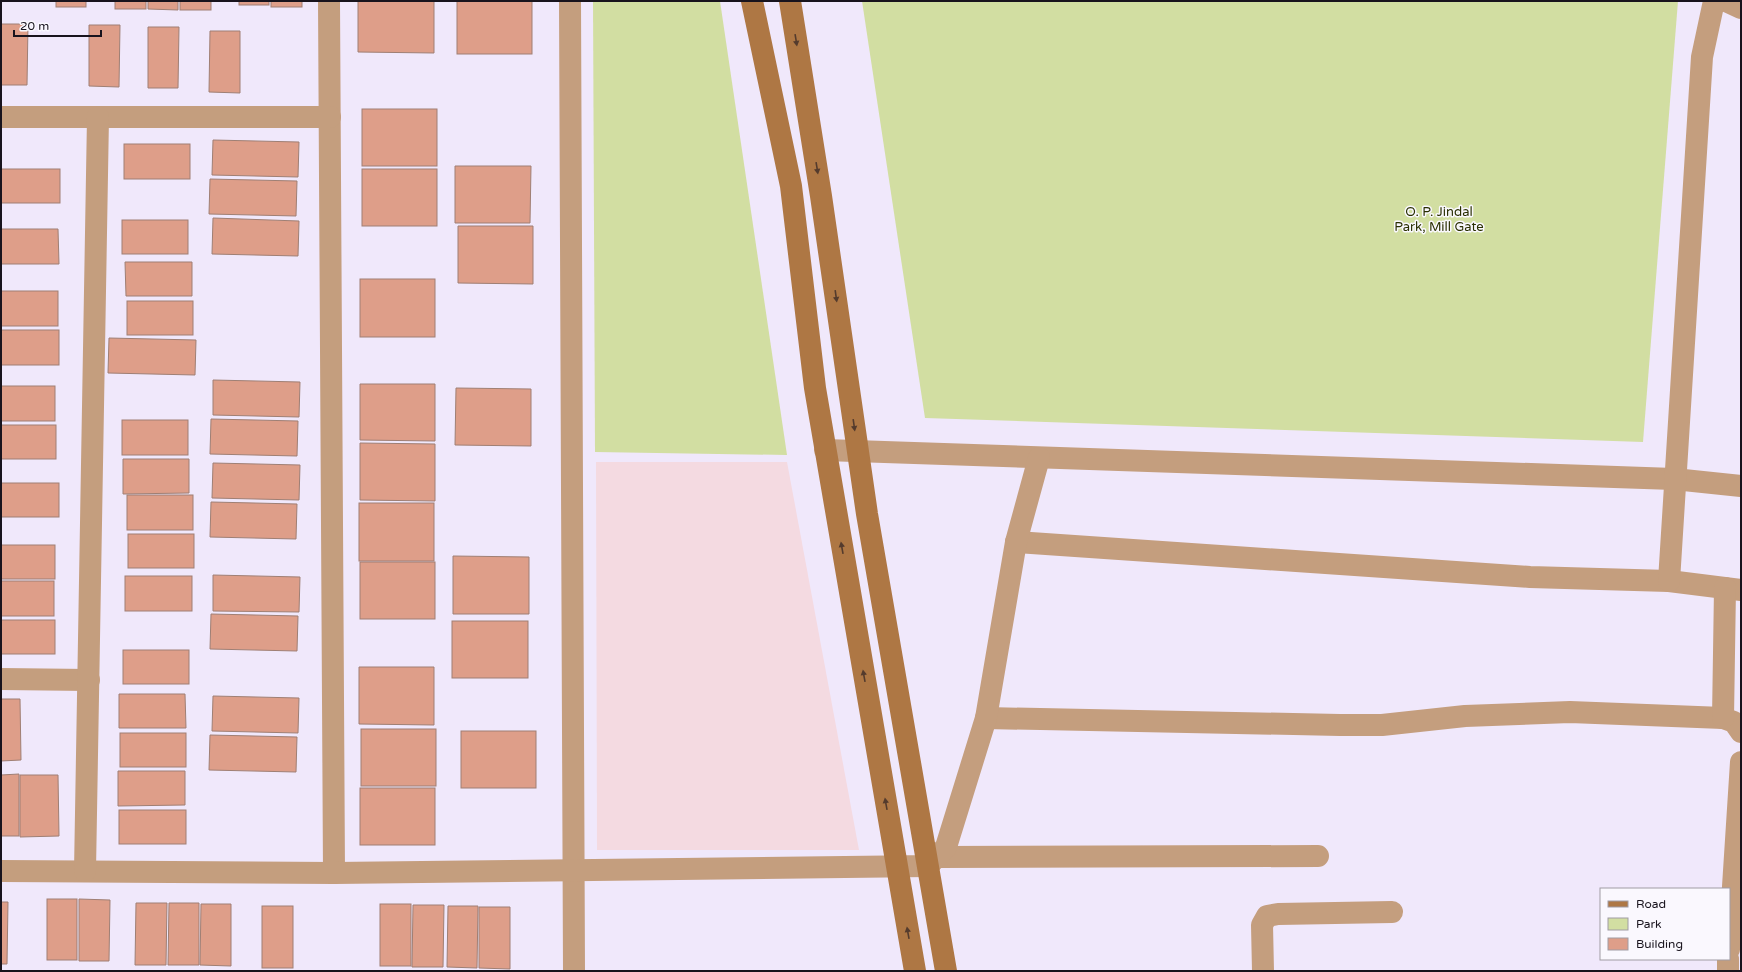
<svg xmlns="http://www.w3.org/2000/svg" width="1742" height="972" font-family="'Varela Round',sans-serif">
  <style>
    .education { fill: #f4dae1 }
    .green { fill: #d2dea2 }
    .building { fill: #de9e89; stroke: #9f7f74 }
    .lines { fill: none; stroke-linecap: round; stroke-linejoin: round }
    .minor { stroke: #c49e7e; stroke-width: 22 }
    .secondary { stroke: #ae7744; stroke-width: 22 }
    .oneway { fill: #543b2d }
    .labels { text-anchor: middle; stroke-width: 3; stroke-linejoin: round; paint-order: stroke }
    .park-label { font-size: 13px; fill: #292f00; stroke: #faf8fe }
  </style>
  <rect width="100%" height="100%" fill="#f0e8fb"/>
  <polygon class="education" points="596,462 787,462 859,850 597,850"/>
  <g class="green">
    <polygon points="593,1 720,1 787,455 595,452"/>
    <polygon points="862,1 1678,1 1643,442 925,418"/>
  </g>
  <g class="building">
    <rect x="56" y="1" width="30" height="6"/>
    <rect x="115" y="1" width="31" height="8"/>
    <polygon points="148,1 178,1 178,10 148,9"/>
    <rect x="180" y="1" width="31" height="9"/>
    <rect x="239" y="1" width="30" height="4"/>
    <rect x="271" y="1" width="31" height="6"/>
    <polygon points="358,1 434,1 434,53 358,52"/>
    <rect x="457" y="1" width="75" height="53"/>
    <polygon points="1,24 28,24 27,85 1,85"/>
    <polygon points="89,25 120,25 119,87 89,86"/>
    <polygon points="148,27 179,27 178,88 148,88"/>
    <polygon points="210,31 240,31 240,93 209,92"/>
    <rect x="362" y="109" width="75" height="57"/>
    <polygon points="213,140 299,142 298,177 212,175"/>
    <rect x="124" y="144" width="66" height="35"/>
    <polygon points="455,166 531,166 530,223 455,223"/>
    <rect x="1" y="169" width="59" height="34"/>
    <rect x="362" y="169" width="75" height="57"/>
    <polygon points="210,179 297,181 296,216 209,214"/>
    <polygon points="213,218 299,221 298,256 212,254"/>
    <rect x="122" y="220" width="66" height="34"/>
    <polygon points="458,226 533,226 533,284 458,283"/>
    <polygon points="1,229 58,229 59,264 1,264"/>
    <polygon points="125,262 192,262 192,296 126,296"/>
    <rect x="360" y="279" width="75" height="58"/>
    <rect x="1" y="291" width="57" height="35"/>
    <rect x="127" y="301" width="66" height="34"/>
    <rect x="1" y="330" width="58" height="35"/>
    <polygon points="109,338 196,340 195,375 108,373"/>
    <polygon points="213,380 300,382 299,417 213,415"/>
    <polygon points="360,384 435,384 435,441 360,440"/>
    <rect x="1" y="386" width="54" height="35"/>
    <polygon points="456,388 531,389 531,446 455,445"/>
    <polygon points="211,419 298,421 297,456 210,454"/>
    <rect x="122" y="420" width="66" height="35"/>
    <rect x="1" y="425" width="55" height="34"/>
    <polygon points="360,443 435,444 435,501 360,500"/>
    <polygon points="123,459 189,459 189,493 123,494"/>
    <polygon points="213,463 300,465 299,500 212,498"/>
    <rect x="1" y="483" width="58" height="34"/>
    <rect x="127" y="495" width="66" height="35"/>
    <polygon points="211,502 297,504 296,539 210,537"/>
    <rect x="359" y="503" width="75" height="58"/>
    <rect x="128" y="534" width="66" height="34"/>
    <rect x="1" y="545" width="54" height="34"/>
    <polygon points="453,556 529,557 529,614 453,614"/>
    <rect x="360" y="562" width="75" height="57"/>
    <polygon points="213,575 300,577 299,612 213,611"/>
    <rect x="125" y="576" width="67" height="35"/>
    <rect x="1" y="581" width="53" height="35"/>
    <polygon points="211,614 298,616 297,651 210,649"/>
    <rect x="1" y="620" width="54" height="34"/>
    <rect x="452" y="621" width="76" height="57"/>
    <rect x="123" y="650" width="66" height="34"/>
    <polygon points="359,667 434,667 434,725 359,724"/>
    <polygon points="119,694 185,694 186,728 119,728"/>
    <polygon points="213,696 299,698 298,733 212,731"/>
    <polygon points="1,699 20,699 21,760 1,761"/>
    <rect x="361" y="729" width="75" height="57"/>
    <rect x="461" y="731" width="75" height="57"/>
    <rect x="120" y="733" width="66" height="34"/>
    <polygon points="210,735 297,737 296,772 209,770"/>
    <polygon points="118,771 185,771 185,805 118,806"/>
    <polygon points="19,774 19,836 1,836 1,775"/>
    <polygon points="20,775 58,775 59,836 20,837"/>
    <rect x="360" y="788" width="75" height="57"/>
    <rect x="119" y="810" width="67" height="34"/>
    <rect x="47" y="899" width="30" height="61"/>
    <polygon points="79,899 110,900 109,961 79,961"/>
    <polygon points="1,902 8,902 7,964 1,964"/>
    <polygon points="136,903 167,903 166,965 135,965"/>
    <polygon points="169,903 199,903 199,965 168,965"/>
    <polygon points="201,904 231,904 231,966 200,965"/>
    <rect x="380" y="904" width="31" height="62"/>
    <polygon points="413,905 444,905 443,967 412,967"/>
    <rect x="262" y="906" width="31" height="62"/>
    <polygon points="448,906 478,906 477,968 447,967"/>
    <polygon points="479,907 510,907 510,969 479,968"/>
  </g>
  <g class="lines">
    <g class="minor">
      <polyline points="329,1 334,873"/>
      <polyline points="570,1 574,971"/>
      <polyline points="1726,1 1741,8"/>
      <polyline points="1,117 330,117"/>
      <polyline points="825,450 1674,479 1741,486"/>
      <polyline points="1016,542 1530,577 1669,581 1741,590"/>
      <polyline points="1669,581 1702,57 1714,1"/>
      <polyline points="1,679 89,680"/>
      <polyline points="986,718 1340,725 1382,725 1465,716 1570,712 1723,718 1734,722 1741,732"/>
      <polyline points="1723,718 1725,588"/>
      <polyline points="939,857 1318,856"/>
      <polyline points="1,871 334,873 928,866 946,847 986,718 1016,542 1039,458"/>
      <polyline points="85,871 98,117"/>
      <polyline points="1729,949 1741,762"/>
      <polyline points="1263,971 1262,925 1267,916 1278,914 1392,912"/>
      <polyline points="1728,971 1728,959"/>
    </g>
    <g class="secondary">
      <polyline points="752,1 791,186 815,388 915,971"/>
      <polyline points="790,1 821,196 867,514 946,971"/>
    </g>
  </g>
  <defs><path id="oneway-solid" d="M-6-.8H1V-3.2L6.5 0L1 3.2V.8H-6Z"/></defs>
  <g class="oneway">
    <use href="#oneway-solid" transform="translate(796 40) rotate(81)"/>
    <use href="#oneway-solid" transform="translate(817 168) rotate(81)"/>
    <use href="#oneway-solid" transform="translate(836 296) rotate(82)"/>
    <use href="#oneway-solid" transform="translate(854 425) rotate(82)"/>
    <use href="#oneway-solid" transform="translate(842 548) rotate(-100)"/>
    <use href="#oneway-solid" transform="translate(864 676) rotate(-100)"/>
    <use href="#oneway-solid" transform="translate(886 804) rotate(-100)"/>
    <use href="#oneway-solid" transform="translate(908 933) rotate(-100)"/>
  </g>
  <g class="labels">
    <g class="park-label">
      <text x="1439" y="216">O. P. Jindal<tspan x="1439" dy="15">Park, Mill Gate</tspan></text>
    </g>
  </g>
  <rect width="1742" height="972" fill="none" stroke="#18131d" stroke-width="4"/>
  <rect x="1600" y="888" width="130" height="72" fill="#faf8fe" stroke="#a09ca4"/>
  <rect x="1608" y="901" width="20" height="6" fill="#ae7744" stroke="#a09ca4"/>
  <text x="1636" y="908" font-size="12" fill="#18131d">Road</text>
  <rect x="1608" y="918" width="20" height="12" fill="#d2dea2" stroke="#a09ca4"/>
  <text x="1636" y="928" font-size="12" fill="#18131d">Park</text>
  <rect x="1608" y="938" width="20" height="12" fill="#de9e89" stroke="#a09ca4"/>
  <text x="1636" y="948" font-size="12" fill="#18131d">Building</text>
  <path d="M14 30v6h87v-6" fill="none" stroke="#18131d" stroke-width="2"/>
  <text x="20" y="30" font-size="12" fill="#18131d" stroke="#faf8fe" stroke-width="3" paint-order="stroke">20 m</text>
</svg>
